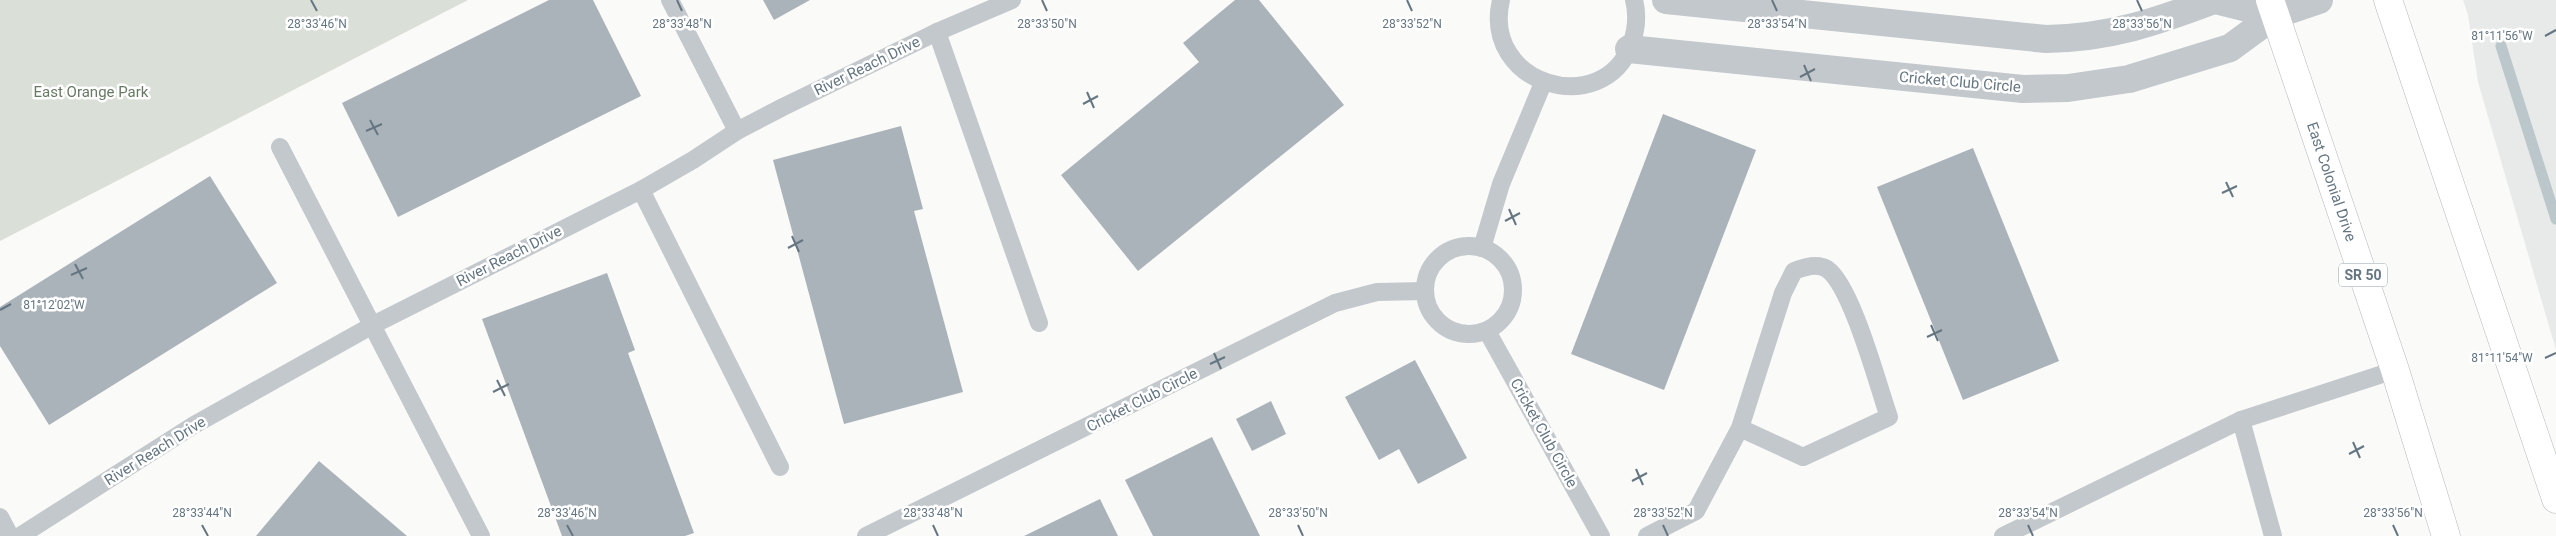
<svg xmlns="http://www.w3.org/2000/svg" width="2556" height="536" font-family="Roboto,sans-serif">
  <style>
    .built { fill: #e8e9e9 }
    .green { fill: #dadfd7 }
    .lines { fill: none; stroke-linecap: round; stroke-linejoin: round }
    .stream { stroke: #bbc7cb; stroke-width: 11 }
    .building { fill: #aab3b9 }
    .highway-casing { stroke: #b4b9bd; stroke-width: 29 }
    .lane { stroke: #c3c8cc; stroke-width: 18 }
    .street { stroke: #c3c8cc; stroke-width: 28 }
    .highway { stroke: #fff; stroke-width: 28 }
    .ticks { fill: none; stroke: #657683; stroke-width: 2 }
    .labels { text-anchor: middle; stroke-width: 5; stroke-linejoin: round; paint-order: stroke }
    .shield { fill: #fff; stroke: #939fa8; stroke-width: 1 }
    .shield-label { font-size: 14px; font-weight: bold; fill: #657683 }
    .street-label { font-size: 15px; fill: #657683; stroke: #fff }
    .park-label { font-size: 15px; fill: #687a64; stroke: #fff }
    .ticks-label { font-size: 12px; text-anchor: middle; fill: #657683; stroke: #fff; stroke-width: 5; stroke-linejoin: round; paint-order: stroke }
  </style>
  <rect width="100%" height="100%" fill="#fafaf8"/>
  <polygon class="built" points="2463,0 2556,0 2556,350 2478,82 2468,15"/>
  <polygon class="green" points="0,0 468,0 0,241"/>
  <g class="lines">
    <polyline class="stream" points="2501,46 2556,219"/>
  </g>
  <g class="building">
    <polygon points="549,0 593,0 641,96 398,217 342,103"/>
    <polygon points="763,0 810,0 774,20"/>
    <polygon points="1235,0 1259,0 1344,105 1138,271 1061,175 1199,62 1183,43"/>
    <polygon points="1663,114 1756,150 1664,390 1571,354"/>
    <polygon points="901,126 923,209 914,211 963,392 844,424 773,160"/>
    <polygon points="1973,148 2059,361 1963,400 1877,187"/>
    <polygon points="210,176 277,283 49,425 0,346 0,307"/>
    <polygon points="607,273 635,350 628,353 694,533 685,536 562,536 482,319"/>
    <polygon points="1415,360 1467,458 1418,484 1399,449 1379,460 1345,397"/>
    <polygon points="1271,401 1286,434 1252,451 1236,419"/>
    <polygon points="1212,437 1260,536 1153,536 1125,480"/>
    <polygon points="319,461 407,536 256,536"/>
    <polygon points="1100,499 1118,536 1024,536"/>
  </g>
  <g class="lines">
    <g class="highway-casing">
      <g id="highway">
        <path id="s1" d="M2270,0L2395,370L2446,536"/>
        <polyline points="2388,0 2556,499"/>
      </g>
    </g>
    <g class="lane">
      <polyline points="670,0 737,131"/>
      <path d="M1501,0C1481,85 1602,120 1631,45C1636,31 1638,15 1634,0"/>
      <polyline points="937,32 1039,323"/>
      <polyline points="280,147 481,536"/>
      <polyline points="641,190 780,467"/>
      <circle cx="1469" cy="290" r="44"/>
      <polyline points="1482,248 1501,184 1543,83"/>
      <polyline points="1487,331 1601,536"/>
      <polyline points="2241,420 2273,536"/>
      <polyline points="0,517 10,536"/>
      <polyline points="20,536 194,425 373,325 641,190 693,160 737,131 783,107 937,32 1012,0"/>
      <polyline points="866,536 1335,303 1377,292 1425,291"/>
      <path d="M1647,536L1696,511L1740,428L1783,293L1794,271C1804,267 1818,263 1827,269C1852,286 1878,386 1889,417L1803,457L1740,428"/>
      <polyline points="2003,536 2241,420 2395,370"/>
    </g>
    <g class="street">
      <path d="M1666,0L2046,39C2110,38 2156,22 2214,0"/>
      <polyline points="2215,0 2275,15 2319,0"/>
      <polyline points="1629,49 2023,89 2068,88 2129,79 2230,48 2275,15"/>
    </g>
    <use href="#highway" class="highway"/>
  </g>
  <path class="ticks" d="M311,0L317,11M677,0L682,11M1042,0L1047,11M1407,0L1412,11M1772,0L1777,11M2137,0L2142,11M2545,36L2556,30M1804,65L1811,81M1800,77L1815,69M1087,92L1094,108M1083,104L1098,96M370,120L378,135M366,131L382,124M2226,182L2233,197M2222,193L2237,186M1509,209L1516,225M1505,221L1520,213M792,236L799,252M788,248L803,240M75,264L83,279M71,275L87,268M0,310L11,304M1931,325L1938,341M1927,337L1942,330M1214,353L1221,369M2545,358L2556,353M1210,364L1225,357M497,380L505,396M493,392L509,384M2353,442L2360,458M2349,454L2364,446M1636,469L1643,485M1632,481L1647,473M202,525L208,536M567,525L573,536M933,525L938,536M1298,525L1303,536M1663,525L1668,536M2028,525L2033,536M2393,525L2398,536"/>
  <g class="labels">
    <rect class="shield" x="2339" y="263.5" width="48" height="23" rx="4"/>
    <g class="shield-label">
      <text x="2363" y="280">SR 50</text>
    </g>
    <g class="street-label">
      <text transform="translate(867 66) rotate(-26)" y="5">River Reach Drive</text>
      <text transform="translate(1960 82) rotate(5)" y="5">Cricket Club Circle</text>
      <text dy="5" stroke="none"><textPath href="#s1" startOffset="192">East Colonial Drive</textPath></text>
      <text transform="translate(509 256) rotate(-27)" y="5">River Reach Drive</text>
      <text transform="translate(1142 400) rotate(-27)" y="5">Cricket Club Circle</text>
      <text transform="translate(1544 433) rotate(61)" y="5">Cricket Club Circle</text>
      <text transform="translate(155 451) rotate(-32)" y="5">River Reach Drive</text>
    </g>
    <g class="park-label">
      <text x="91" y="97">East Orange Park</text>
    </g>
  </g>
  <g class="ticks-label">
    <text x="317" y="28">28°33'46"N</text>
    <text x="682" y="28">28°33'48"N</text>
    <text x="1047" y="28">28°33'50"N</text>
    <text x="1412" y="28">28°33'52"N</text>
    <text x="1777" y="28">28°33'54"N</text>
    <text x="2142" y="28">28°33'56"N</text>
    <text x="2502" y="40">81°11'56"W</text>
    <text x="54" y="309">81°12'02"W</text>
    <text x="2502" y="362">81°11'54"W</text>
    <text x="202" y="517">28°33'44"N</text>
    <text x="567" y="517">28°33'46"N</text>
    <text x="933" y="517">28°33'48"N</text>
    <text x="1298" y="517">28°33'50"N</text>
    <text x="1663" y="517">28°33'52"N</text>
    <text x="2028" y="517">28°33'54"N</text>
    <text x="2393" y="517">28°33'56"N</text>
  </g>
</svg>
